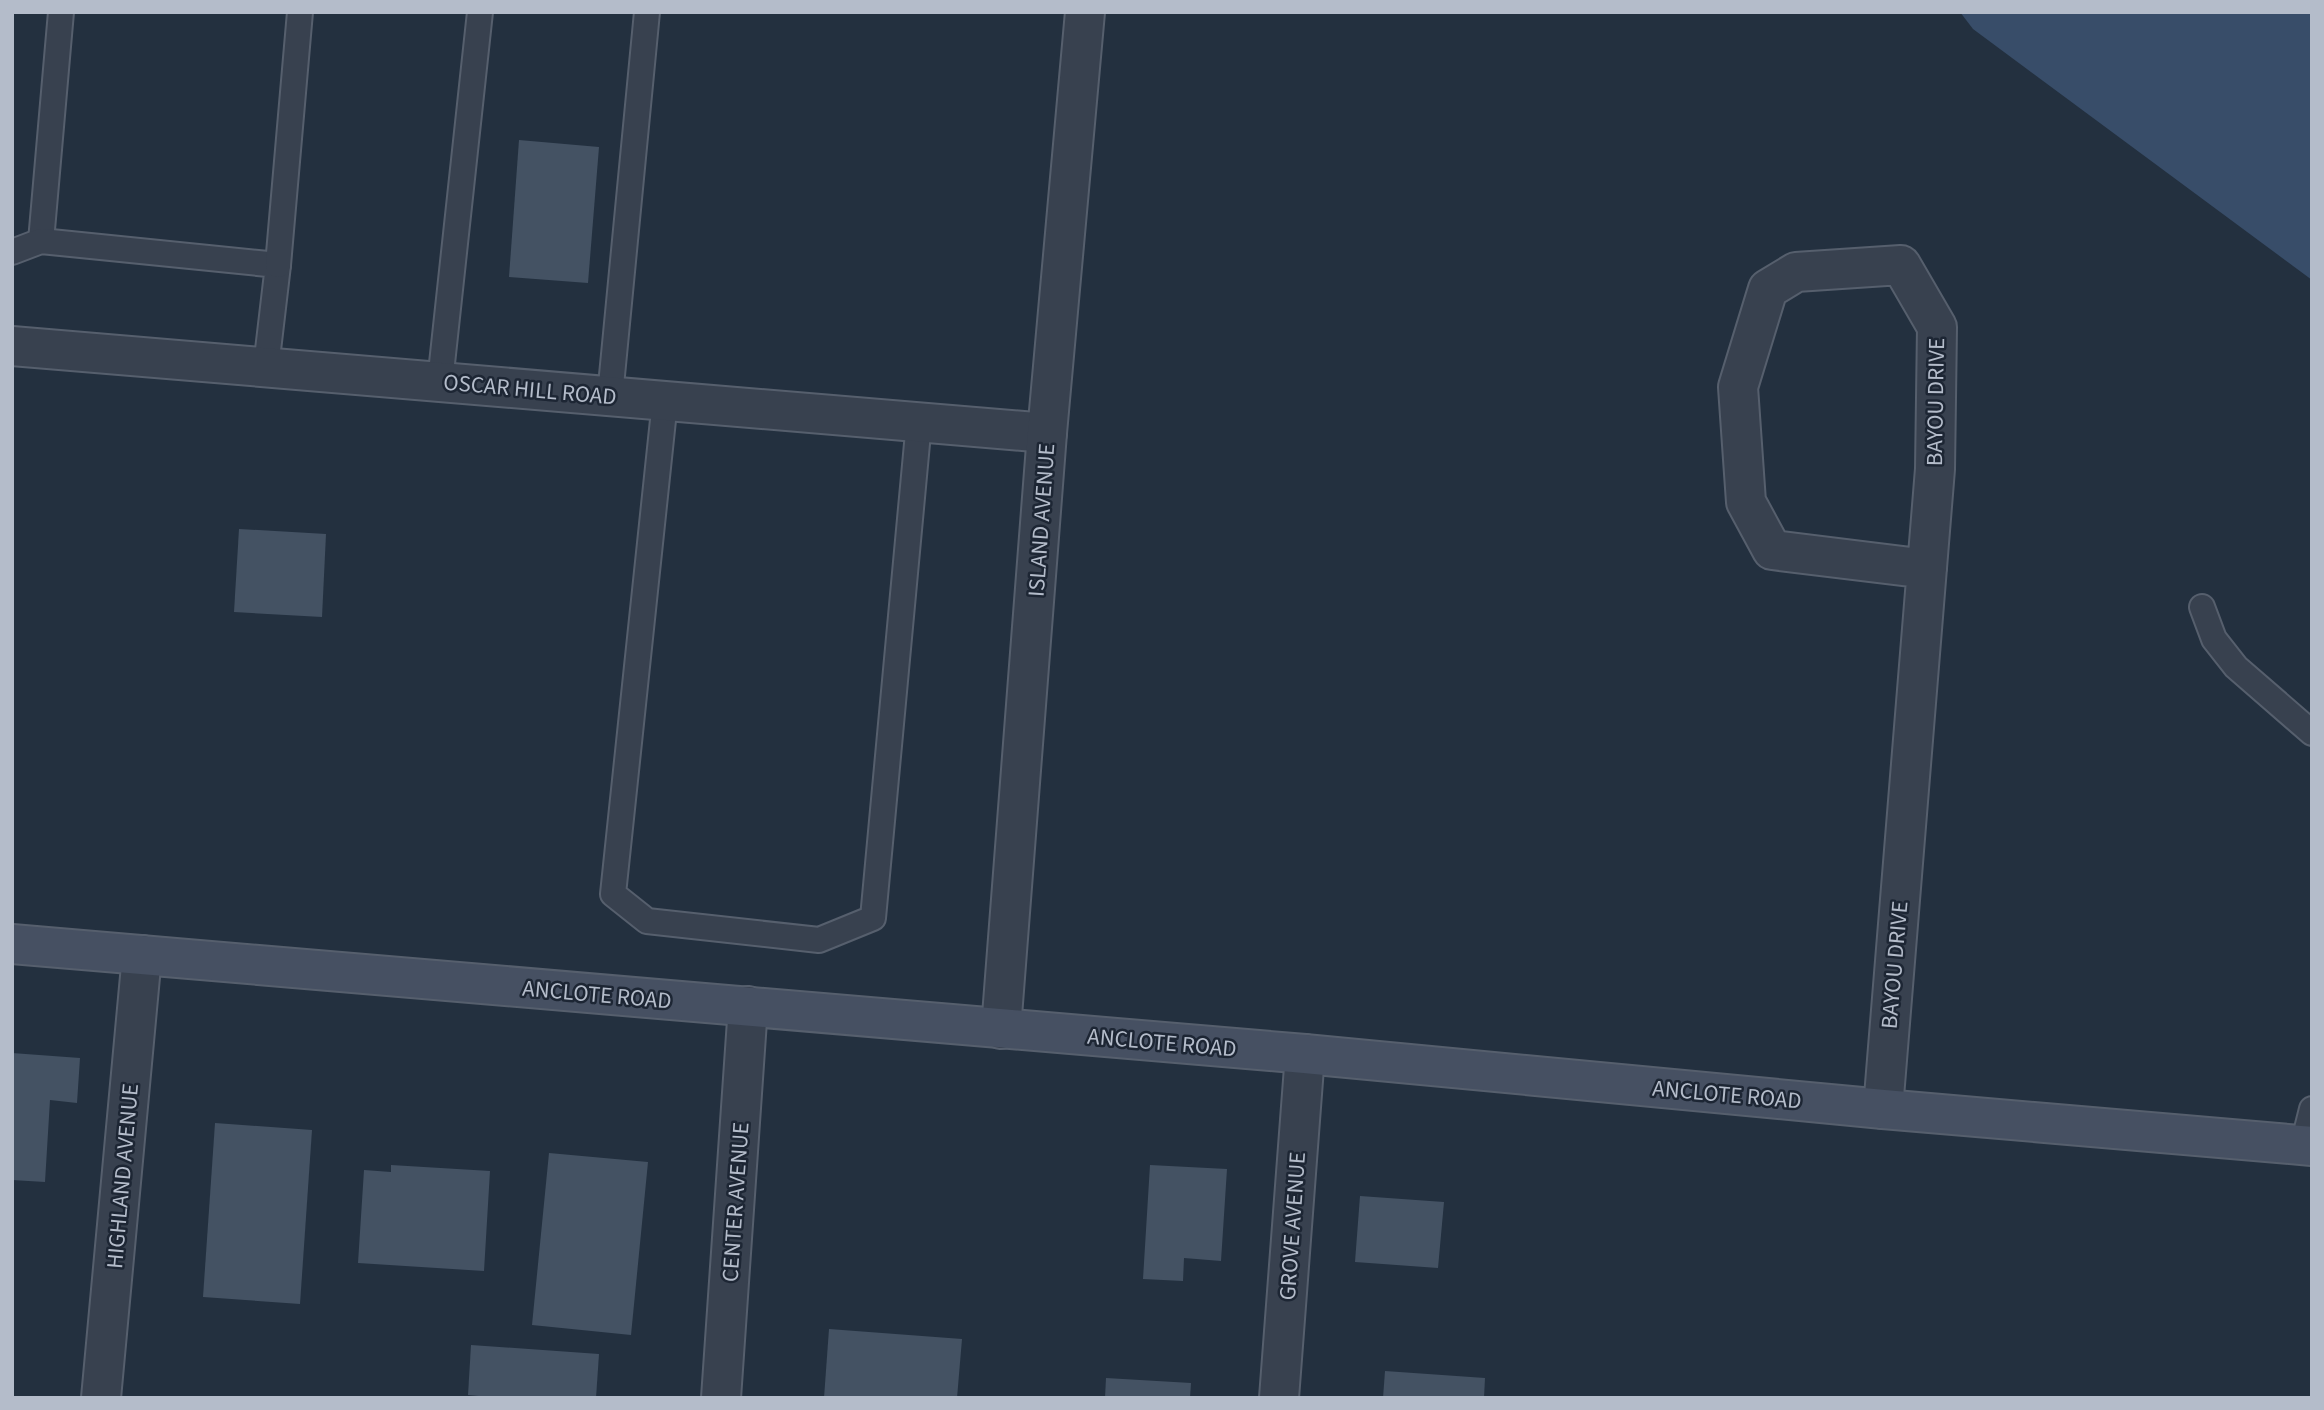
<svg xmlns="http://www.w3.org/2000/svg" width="2324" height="1410" font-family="'Source Sans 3',sans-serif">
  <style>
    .water { fill: #384d69 }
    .building { fill: #445263 }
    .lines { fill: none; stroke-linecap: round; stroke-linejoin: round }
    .lane-casing { stroke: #565f6d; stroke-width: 28 }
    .street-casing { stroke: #565f6d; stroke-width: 42 }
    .secondary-casing { stroke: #565f6d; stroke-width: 42 }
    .lane { stroke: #38414f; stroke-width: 24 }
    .street { stroke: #38414f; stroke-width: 38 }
    .secondary { stroke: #465062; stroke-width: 38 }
    .labels { text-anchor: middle; stroke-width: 5; stroke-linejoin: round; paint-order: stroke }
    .street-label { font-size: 23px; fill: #b4bcca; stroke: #1d2634 }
  </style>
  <rect width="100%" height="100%" fill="#23303f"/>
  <polygon class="water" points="1960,12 2312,12 2312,280 1973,29"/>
  <g class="building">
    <polygon points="519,140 599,147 588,283 509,277"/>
    <polygon points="239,529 326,534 322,617 234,612"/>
    <polygon points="12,1053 80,1058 77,1103 50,1100 45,1182 12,1180"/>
    <polygon points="215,1123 312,1130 300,1304 203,1297"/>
    <polygon points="549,1153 648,1162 631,1335 532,1325"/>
    <polygon points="391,1165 490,1171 484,1271 358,1263 364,1170 391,1172"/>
    <polygon points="1150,1165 1227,1169 1221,1261 1184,1258 1183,1281 1143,1279"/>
    <polygon points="1360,1196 1444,1202 1438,1268 1355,1262"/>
    <polygon points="829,1329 962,1339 957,1398 824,1398"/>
    <polygon points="471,1345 599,1354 596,1398 499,1398 468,1395"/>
    <polygon points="1385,1371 1485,1378 1484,1398 1383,1398"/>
    <polygon points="1106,1378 1191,1383 1190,1398 1105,1398"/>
  </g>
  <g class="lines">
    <g class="lane-casing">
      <g id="lane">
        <polyline points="41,241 61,12"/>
        <polyline points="12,252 41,241 278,265 266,367"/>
        <polyline points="278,265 300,12"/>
        <polyline points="440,382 480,12"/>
        <polyline points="610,396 647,12"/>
        <polyline points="665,401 613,894 647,921 819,940 873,918 919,422"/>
        <polyline points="2202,607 2214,639 2236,667 2312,733"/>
        <polyline points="2303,1145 2312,1109"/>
      </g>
    </g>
    <g class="street-casing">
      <g id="street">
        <polyline points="12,346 1047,433"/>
        <polyline points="1001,1029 1047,433 1085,12"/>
        <polyline points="1883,1109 1935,469 1937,327 1901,265 1796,272 1768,289 1738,387 1746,502 1772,550 1927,569"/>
        <polyline points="101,1398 142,955"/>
        <polyline points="721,1398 748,1006"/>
        <polyline points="1279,1398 1305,1054"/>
      </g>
    </g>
    <g class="secondary-casing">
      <polyline id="secondary" points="12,944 1305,1054 1883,1109 2312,1146"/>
    </g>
    <use href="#lane" class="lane"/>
    <use href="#street" class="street"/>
    <use href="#secondary" class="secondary"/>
  </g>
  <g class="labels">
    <g class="street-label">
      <text transform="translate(530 389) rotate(5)" y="8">OSCAR HILL ROAD</text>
      <text transform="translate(1935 402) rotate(-89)" y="8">BAYOU DRIVE</text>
      <text transform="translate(1041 520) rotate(-86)" y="8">ISLAND AVENUE</text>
      <text transform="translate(1894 965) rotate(-85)" y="8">BAYOU DRIVE</text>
      <text transform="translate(597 994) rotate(5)" y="8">ANCLOTE ROAD</text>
      <text transform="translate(1162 1042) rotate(5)" y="8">ANCLOTE ROAD</text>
      <text transform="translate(1727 1094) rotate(5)" y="8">ANCLOTE ROAD</text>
      <text transform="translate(122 1176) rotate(-85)" y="8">HIGHLAND AVENUE</text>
      <text transform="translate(735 1202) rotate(-86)" y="8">CENTER AVENUE</text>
      <text transform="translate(1292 1226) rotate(-86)" y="8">GROVE AVENUE</text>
    </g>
  </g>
  <rect width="2324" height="1410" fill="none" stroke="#b4bcca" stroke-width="28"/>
</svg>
